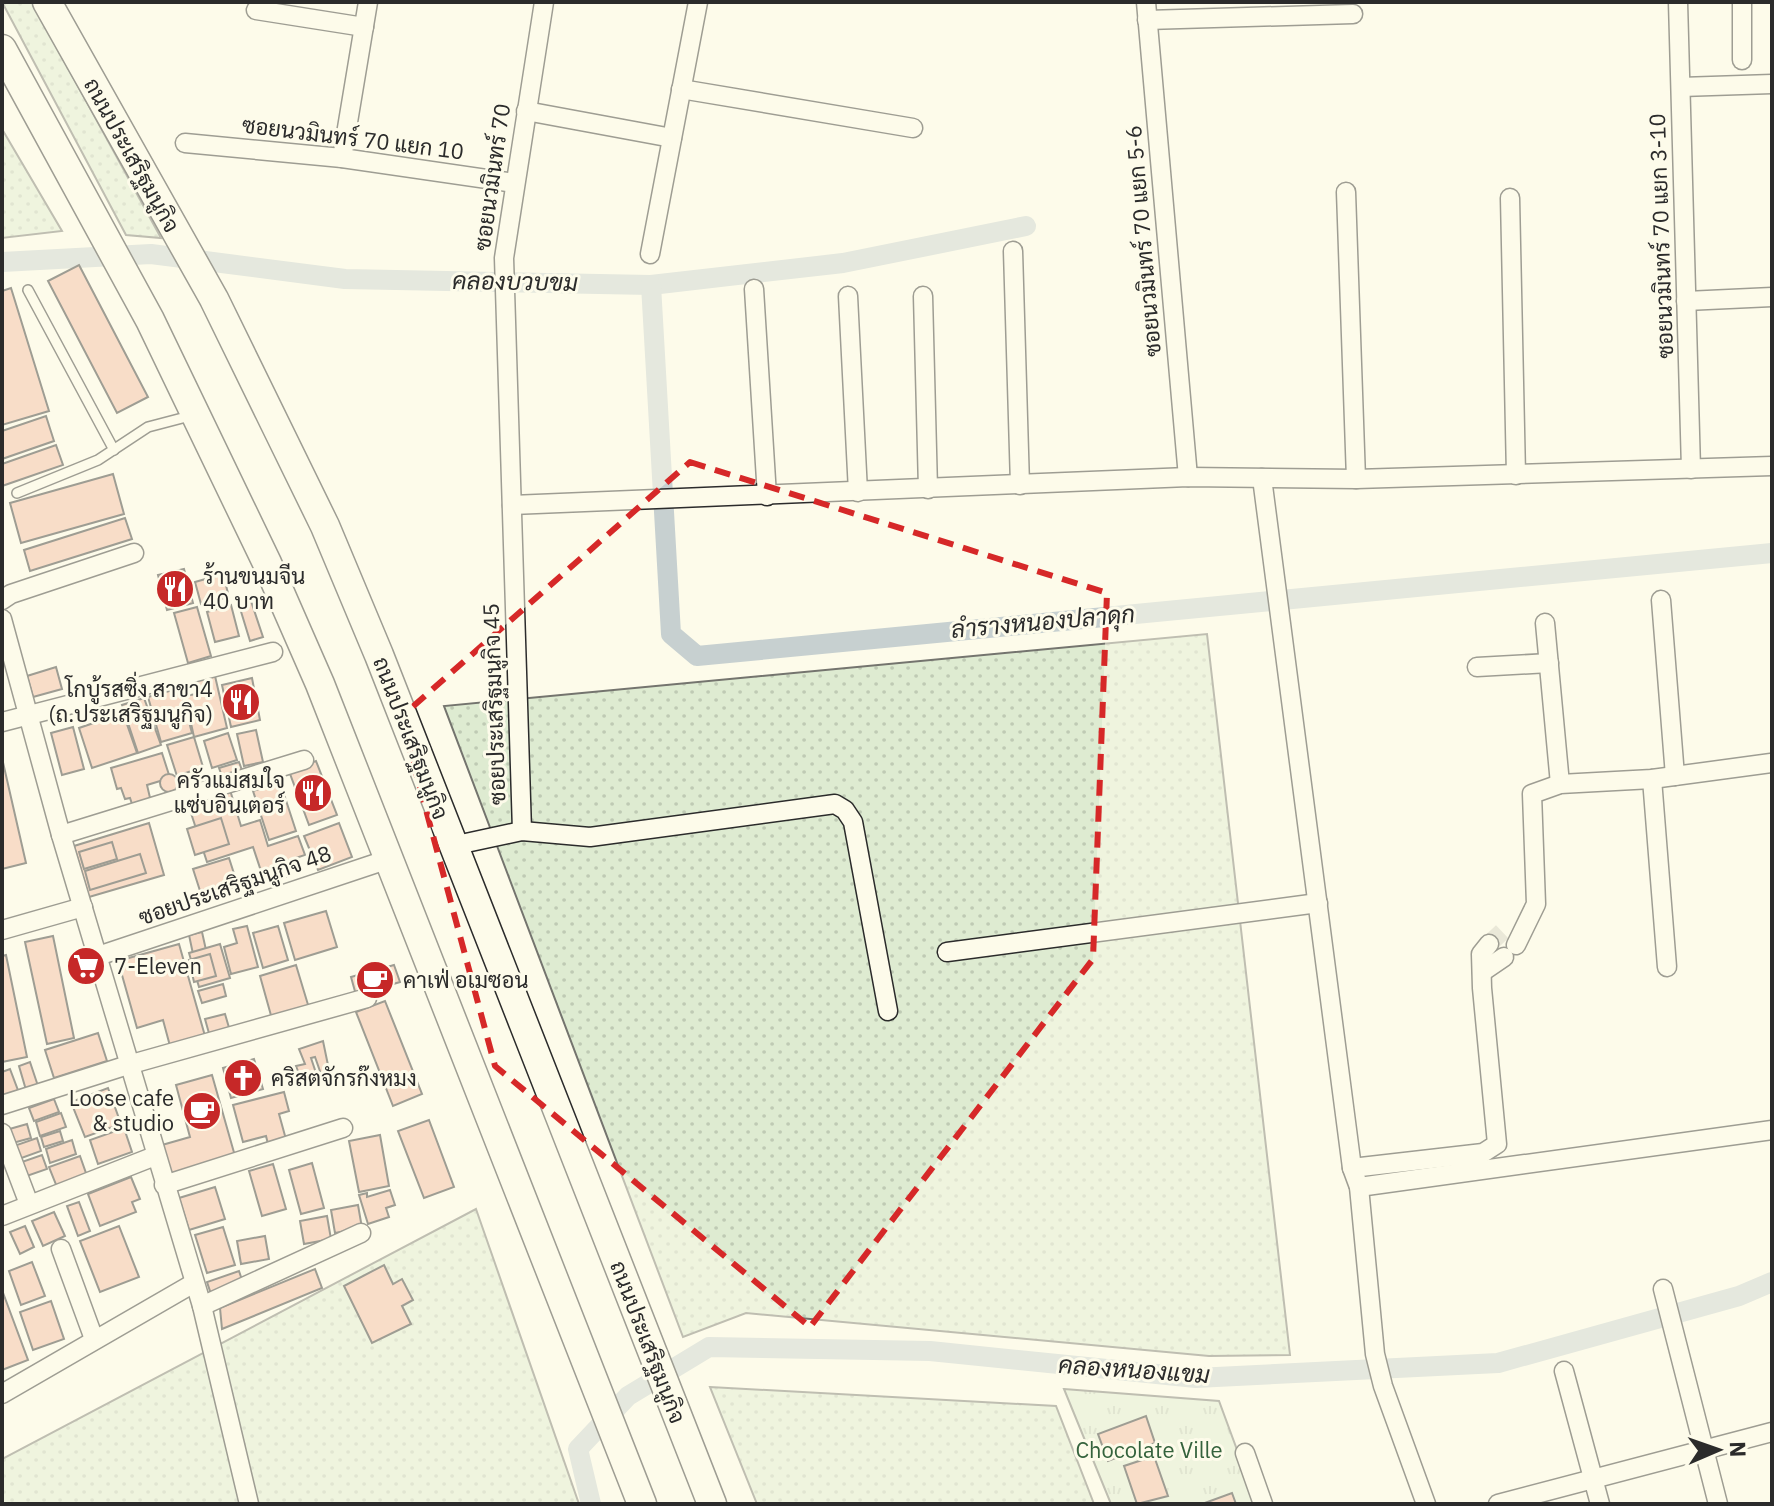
<svg xmlns="http://www.w3.org/2000/svg" width="1774" height="1506" font-family="'IBM Plex Sans',Sarabun,sans-serif">
  <style>
    .grass { fill: url(#grass-dots); stroke: #74746e; stroke-width: 2 }
    .park { fill: url(#park-tufts); stroke: #74746e; stroke-width: 2 }
    .lines { fill: none; stroke-linecap: round; stroke-linejoin: round }
    .canal { stroke: #c7d0d0; stroke-width: 20 }
    .building { fill: #f2b8a0; stroke: #2b2b2b; stroke-width: 2 }
    .street-tunnel { stroke: #d3d1c4; stroke-width: 18; stroke-dasharray: 18 9; stroke-linecap: butt }
    .lane-casing { stroke: #2b2b2b; stroke-width: 12 }
    .street-casing { stroke: #2b2b2b; stroke-width: 21 }
    .primary-casing { stroke: #2b2b2b; stroke-width: 31 }
    .lane { stroke: #fdfbea; stroke-width: 9 }
    .street { stroke: #fdfbea; stroke-width: 18 }
    .primary { stroke: #fdfbea; stroke-width: 28 }
    .marked { fill: none; stroke: #d62828; stroke-width: 6; stroke-dasharray: 16 10; stroke-linejoin: round }
    .labels { text-anchor: middle; stroke-width: 6; stroke-linejoin: round; paint-order: stroke }
    .street-label { font-size: 22px; fill: #2b2b2b; stroke: #fdfbea }
    .poi-label { font-size: 22px; fill: #2b2b2b; stroke: #fdfbea; text-anchor: start }
    .park-label { font-size: 22px; fill: #34623c; stroke: #fdfbea }
    .water-label { font-size: 24px; font-style: italic; fill: #2b2b2b; stroke: #fdfbea }
  </style>
  <defs>
    <pattern id="grass-dots" width="8" height="8" patternUnits="userSpaceOnUse" patternTransform="scale(2)"><rect width="8" height="8" fill="#deebd1"/><path d="M2 2h.1M6 6h.1" fill="none" stroke="#bfcab4" stroke-width="1.8" stroke-linecap="round"/></pattern>
    <pattern id="park-tufts" width="24" height="20" patternUnits="userSpaceOnUse" patternTransform="scale(2)"><rect width="24" height="20" fill="#deebd1"/><path d="M3 7l-1-3M5 7V3M7 7l1-3M15 17l-1-3M17 17v-4M19 17l1-3" fill="none" stroke="#bfcab4"/></pattern>
  </defs>
  <rect width="100%" height="100%" fill="#fdfbea"/>
  <g class="grass">
    <polygon points="2,2 32,2 161,238 126,235"/>
    <polygon points="2,129 62,231 2,238"/>
    <polygon points="1207,634 1290,1355 1209,1356 746,1313 683,1337 444,706"/>
    <polygon points="476,1209 579,1504 2,1504 2,1459"/>
    <polygon points="710,1387 1056,1406 1094,1504 757,1504"/>
  </g>
  <polygon class="park" points="1064,1389 1219,1401 1257,1504 1111,1504"/>
  <g class="lines">
    <g class="canal">
      <polyline points="2,262 151,254 345,279 651,285 843,263 1026,226"/>
      <polyline points="651,285 671,634 697,656 1772,553"/>
      <polyline points="591,1504 578,1449 628,1396 709,1347 930,1351 1196,1378 1498,1363 1739,1296 1772,1282"/>
    </g>
  </g>
  <g class="building">
    <polygon points="79,265 148,397 117,413 48,281"/>
    <polygon points="11,288 49,411 2,425 2,291"/>
    <polygon points="46,416 54,441 2,459 2,431"/>
    <polygon points="56,445 63,465 2,486 2,464"/>
    <polygon points="113,474 124,514 21,543 10,503"/>
    <polygon points="125,518 132,539 30,571 24,550"/>
    <polygon points="184,569 193,603 167,610 158,575"/>
    <polygon points="223,574 229,597 201,604 195,582"/>
    <polygon points="251,601 263,637 250,641 239,605"/>
    <polygon points="231,605 239,636 215,642 207,612"/>
    <polygon points="197,607 211,656 188,663 174,613"/>
    <polygon points="56,667 62,689 33,697 27,676"/>
    <polygon points="215,676 227,728 194,737 185,696 196,694 193,681"/>
    <polygon points="252,678 260,720 231,727 222,685"/>
    <polygon points="180,688 192,733 161,742 148,697"/>
    <polygon points="144,698 161,745 138,753 122,705"/>
    <polygon points="123,713 137,753 92,768 79,728"/>
    <polygon points="73,727 84,769 62,775 51,733"/>
    <polygon points="256,730 263,762 244,766 237,734"/>
    <polygon points="228,733 237,760 212,768 204,741"/>
    <polygon points="194,737 203,767 177,776 167,745"/>
    <polygon points="162,753 170,778 147,785 151,802 133,807 130,798 125,799 121,788 117,789 111,768"/>
    <polygon points="2,758 26,863 2,869"/>
    <polygon points="316,761 337,815 309,825 289,771"/>
    <polygon points="239,762 243,773 223,779 219,768"/>
    <circle cx="169" cy="783" r="9"/>
    <polygon points="280,782 296,831 269,840 253,791"/>
    <polygon points="230,790 241,826 260,820 268,846 298,836 305,855 287,861 291,875 265,883 253,847 207,862 188,804"/>
    <polygon points="221,818 229,844 195,855 187,829"/>
    <polygon points="149,823 164,875 89,897 74,846"/>
    <polygon points="339,823 352,857 318,870 304,836"/>
    <polygon points="112,842 117,859 84,869 79,852"/>
    <polygon points="140,854 146,873 90,890 85,871"/>
    <polygon points="229,858 238,886 202,897 193,869"/>
    <polygon points="326,911 337,947 295,960 284,923"/>
    <polygon points="247,926 258,967 231,974 224,947 237,943 233,929"/>
    <polygon points="278,926 288,960 263,968 253,933"/>
    <polygon points="202,932 206,950 193,954 189,935"/>
    <polygon points="53,936 74,1038 47,1044 25,942"/>
    <polygon points="179,944 205,1036 170,1046 163,1020 137,1028 118,961"/>
    <polygon points="220,944 230,978 199,987 189,953"/>
    <polygon points="90,954 96,974 81,978 76,959"/>
    <polygon points="210,954 216,976 194,982 189,960"/>
    <polygon points="6,955 27,1057 2,1062 2,956"/>
    <polygon points="296,965 309,1008 272,1019 260,976"/>
    <polygon points="394,965 400,982 356,995 351,977"/>
    <polygon points="223,984 226,996 202,1003 198,991"/>
    <polygon points="385,1001 422,1094 393,1106 356,1012"/>
    <polygon points="225,1014 230,1031 210,1037 205,1019"/>
    <polygon points="98,1033 107,1061 54,1078 45,1050"/>
    <polygon points="323,1041 329,1070 321,1074 315,1057 311,1058 316,1073 301,1079 296,1066 305,1064 299,1049"/>
    <polygon points="254,1059 263,1089 231,1098 223,1068"/>
    <polygon points="30,1062 38,1086 26,1090 19,1066"/>
    <polygon points="10,1069 19,1093 2,1099 2,1072"/>
    <polygon points="212,1075 235,1156 170,1174 162,1145 190,1137 176,1085"/>
    <polygon points="108,1088 121,1124 85,1137 71,1102"/>
    <polygon points="284,1092 289,1111 279,1114 287,1143 269,1148 266,1136 243,1142 233,1105"/>
    <polygon points="54,1099 59,1112 34,1121 29,1108"/>
    <polygon points="61,1113 66,1127 40,1136 36,1122"/>
    <polygon points="429,1120 454,1187 424,1198 398,1131"/>
    <polygon points="27,1124 31,1138 9,1144 6,1130"/>
    <polygon points="124,1128 132,1152 98,1164 90,1140"/>
    <polygon points="60,1131 63,1141 44,1147 41,1137"/>
    <polygon points="380,1135 389,1186 359,1192 349,1141"/>
    <polygon points="37,1138 41,1151 16,1160 11,1147"/>
    <polygon points="72,1140 76,1154 50,1163 46,1149"/>
    <polygon points="42,1155 47,1169 21,1178 16,1164"/>
    <polygon points="80,1156 87,1176 57,1187 49,1167"/>
    <polygon points="312,1163 324,1208 301,1214 289,1170"/>
    <polygon points="273,1164 286,1209 262,1216 249,1171"/>
    <polygon points="131,1177 140,1199 132,1202 136,1212 100,1226 88,1194"/>
    <polygon points="215,1187 225,1219 189,1230 179,1198"/>
    <polygon points="390,1190 395,1205 386,1208 389,1217 368,1224 359,1195 367,1193 367,1197"/>
    <polygon points="79,1202 90,1231 78,1236 67,1206"/>
    <polygon points="358,1205 362,1228 335,1233 331,1210"/>
    <polygon points="54,1212 65,1236 43,1246 32,1221"/>
    <polygon points="327,1216 331,1239 304,1244 300,1221"/>
    <polygon points="25,1226 34,1247 20,1254 10,1232"/>
    <polygon points="119,1226 139,1277 100,1292 80,1241"/>
    <polygon points="223,1227 235,1265 207,1273 195,1235"/>
    <polygon points="265,1236 269,1259 241,1264 237,1241"/>
    <polygon points="32,1262 45,1296 21,1305 9,1271"/>
    <polygon points="384,1265 393,1284 402,1279 413,1300 402,1306 411,1324 372,1343 344,1286"/>
    <polygon points="315,1269 322,1288 222,1329 220,1308"/>
    <polygon points="239,1271 243,1283 211,1294 207,1282"/>
    <polygon points="2,1290 28,1360 2,1370"/>
    <polygon points="51,1301 64,1339 33,1350 20,1312"/>
    <polygon points="1146,1416 1155,1443 1108,1461 1098,1434"/>
    <polygon points="1154,1456 1168,1496 1137,1504 1124,1466"/>
    <polygon points="1232,1493 1236,1504 1202,1504"/>
  </g>
  <g class="lines">
    <polyline class="street-tunnel" points="1489,944 1504,930"/>
    <g class="lane-casing">
      <g id="lane">
        <polyline points="28,290 114,450"/>
        <polyline points="17,493 98,460 148,427 190,416"/>
      </g>
    </g>
    <g class="street-casing">
      <g id="street">
        <polyline points="1146,2 1188,477"/>
        <polyline points="1678,2 1691,469"/>
        <polyline points="256,10 364,27"/>
        <polyline points="1147,20 1353,14"/>
        <polyline points="1742,60 1742,2"/>
        <polyline points="1681,87 1772,84"/>
        <polyline points="681,89 913,128"/>
        <polyline points="526,111 672,138"/>
        <polyline points="185,143 342,158 514,183"/>
        <polyline points="342,158 368,2"/>
        <polyline points="1346,192 1356,479"/>
        <polyline points="1510,198 1516,475"/>
        <polyline points="1013,251 1020,485"/>
        <polyline points="650,254 698,2"/>
        <polyline points="754,289 767,496"/>
        <polyline points="848,296 858,492"/>
        <polyline points="923,296 928,489"/>
        <polyline points="1686,301 1772,297"/>
        <polyline points="1262,478 1352,1168 1359,1187 1375,1354 1383,1386 1426,1504"/>
        <polyline points="512,505 1188,477 1356,479 1772,466"/>
        <polyline points="2,600 11,594 134,553"/>
        <polyline points="1661,600 1675,776"/>
        <polyline points="2,619 61,835 202,1306 249,1504"/>
        <polyline points="1545,623 1560,784"/>
        <polyline points="1477,667 1549,663"/>
        <polyline points="2,722 273,652"/>
        <polyline points="1652,779 1667,967"/>
        <polyline points="522,831 504,258 544,2"/>
        <polyline points="61,835 304,760"/>
        <polyline points="452,846 522,831 590,837 835,804 845,810 853,822 888,1011"/>
        <polyline points="2,930 83,907"/>
        <polyline points="1516,945 1536,904 1532,794 1560,784 1652,779 1771,763"/>
        <polyline points="947,952 1318,903"/>
        <polyline points="98,956 386,860"/>
        <polyline points="1482,972 1504,957"/>
        <polyline points="2,1105 128,1065 367,998"/>
        <polyline points="2,1133 29,1204"/>
        <polyline points="1352,1168 1483,1153 1497,1144 1482,988 1481,954 1489,944"/>
        <polyline points="164,1185 343,1128"/>
        <polyline points="1359,1187 1772,1130"/>
        <polyline points="2,1216 155,1156"/>
        <polyline points="61,1249 94,1339"/>
        <polyline points="1663,1289 1718,1504"/>
        <polyline points="202,1306 361,1233"/>
        <polyline points="1564,1371 1600,1504"/>
        <polyline points="2,1394 194,1283"/>
        <polyline points="1245,1453 1263,1504"/>
        <polyline points="1498,1504 1772,1432"/>
      </g>
    </g>
    <g class="primary-casing">
      <g id="primary">
        <polyline points="47,2 214,299 325,526 379,655 712,1504"/>
        <polyline points="2,49 150,320 267,563 320,684 642,1504"/>
      </g>
    </g>
    <use href="#lane" class="lane"/>
    <use href="#street" class="street"/>
    <use href="#primary" class="primary"/>
  </g>
  <path d="M0 0H1774V1506H0ZM690,462L1107,593L1093,959L810,1327L495,1066L401,717Z" fill="#fdfbea" fill-opacity=".55" fill-rule="evenodd"/>
  <path class="marked" d="M690,462L1107,593L1093,959L810,1327L495,1066L401,717Z"/>
  <defs>
    <g id="restaurant-disc" transform="scale(2)"><circle r="9.5" fill="#c62828" stroke="#fdfbea"/><path d="M-5-6h1v4h1v-4h1v4h1v-4h1v5L-1.5 .5V6h-2V.5L-5-1ZM5-6V6H3V1.5H1.5Q1.5-4 5-6Z" fill="#fff"/></g>
    <g id="supermarket-disc" transform="scale(2)"><circle r="9.5" fill="#c62828" stroke="#fdfbea"/><path d="M-6-5.5h2.5l.6 2H6L4.5 2H-2.5L-4.4-4H-6ZM-1.5 3.2a1.3 1.3 0 1 0 .1 0ZM3 3.2a1.3 1.3 0 1 0 .1 0Z" fill="#fff"/></g>
    <g id="cafe-disc" transform="scale(2)"><circle r="9.5" fill="#c62828" stroke="#fdfbea"/><path d="M-5.5-4.5H6V0H3Q3 3.5 0 3.5H-2.5Q-5.5 3.5-5.5 0ZM3-3.2v2h1.7v-2ZM-6 4.5H4V6H-6Z" fill="#fff"/></g>
    <g id="church-disc" transform="scale(2)"><circle r="9.5" fill="#c62828" stroke="#fdfbea"/><path d="M-1.2-6h2.4v3.5h3.3v2.4h-3.3V6h-2.4V-.1h-3.3v-2.4h3.3Z" fill="#fff"/></g>
  </defs>
  <g fill-rule="evenodd">
    <use href="#restaurant-disc" x="175" y="589"/>
    <use href="#restaurant-disc" x="241" y="702"/>
    <use href="#restaurant-disc" x="313" y="793"/>
    <use href="#supermarket-disc" x="86" y="966"/>
    <use href="#cafe-disc" x="375" y="980"/>
    <use href="#church-disc" x="243" y="1078"/>
    <use href="#cafe-disc" x="202" y="1111"/>
  </g>
  <g class="labels">
    <g class="street-label">
      <text transform="translate(353 138) rotate(7)" y="8">ซอยนวมินทร์ 70 แยก 10</text>
      <text transform="translate(132 155) rotate(61)" y="8">ถนนประเสริฐมนูกิจ</text>
      <text transform="translate(492 177) rotate(-82)" y="8">ซอยนวมินทร์ 70</text>
      <text transform="translate(1661 236) rotate(-92)" y="8">ซอยนวมินทร์ 70 แยก 3-10</text>
      <text transform="translate(1143 241) rotate(-95)" y="8">ซอยนวมินทร์ 70 แยก 5-6</text>
      <text transform="translate(494 704) rotate(-92)" y="8">ซอยประเสริฐมนูกิจ 45</text>
      <text transform="translate(411 738) rotate(69)" y="8">ถนนประเสริฐมนูกิจ</text>
      <text transform="translate(235 885) rotate(-19)" y="8">ซอยประเสริฐมนูกิจ 48</text>
      <text transform="translate(648 1342) rotate(69)" y="8">ถนนประเสริฐมนูกิจ</text>
    </g>
    <g class="poi-label">
      <text x="203" y="584">ร้านขนมจีน<tspan x="203" dy="25">40 บาท</tspan></text>
      <text x="213" y="697" text-anchor="end">โกบู้รสซิ่ง สาขา4<tspan x="213" dy="25">(ถ.ประเสริฐมนูกิจ)</tspan></text>
      <text x="285" y="788" text-anchor="end">ครัวแม่สมใจ<tspan x="285" dy="25">แซ่บอินเตอร์</tspan></text>
      <text x="114" y="974">7-Eleven</text>
      <text x="403" y="988">คาเฟ่ อเมซอน</text>
      <text x="271" y="1086">คริสตจักรก๊งหมง</text>
      <text x="174" y="1106" text-anchor="end">Loose cafe<tspan x="174" dy="25">&amp; studio</tspan></text>
    </g>
    <g class="park-label">
      <text x="1149" y="1458">Chocolate Ville</text>
    </g>
    <g class="water-label">
      <text transform="translate(515 282) rotate(1)" y="8">คลองบวบขม</text>
      <text transform="translate(1043 622) rotate(-5)" y="8">ลำรางหนองปลาดุก</text>
      <text transform="translate(1134 1370) rotate(4)" y="8">คลองหนองแขม</text>
    </g>
  </g>
  <rect width="1774" height="1506" fill="none" stroke="#2b2b2b" stroke-width="8"/>
  <g transform="translate(1718 1450) rotate(88)" stroke="#fdfbea" stroke-width="6" paint-order="stroke">
  <path d="M0-6L14 30L0 20L-14 30Z" fill="#2b2b2b"/>
  <text y="-12" font-size="22" font-weight="bold" text-anchor="middle" fill="#2b2b2b">N</text>
  </g>
</svg>
